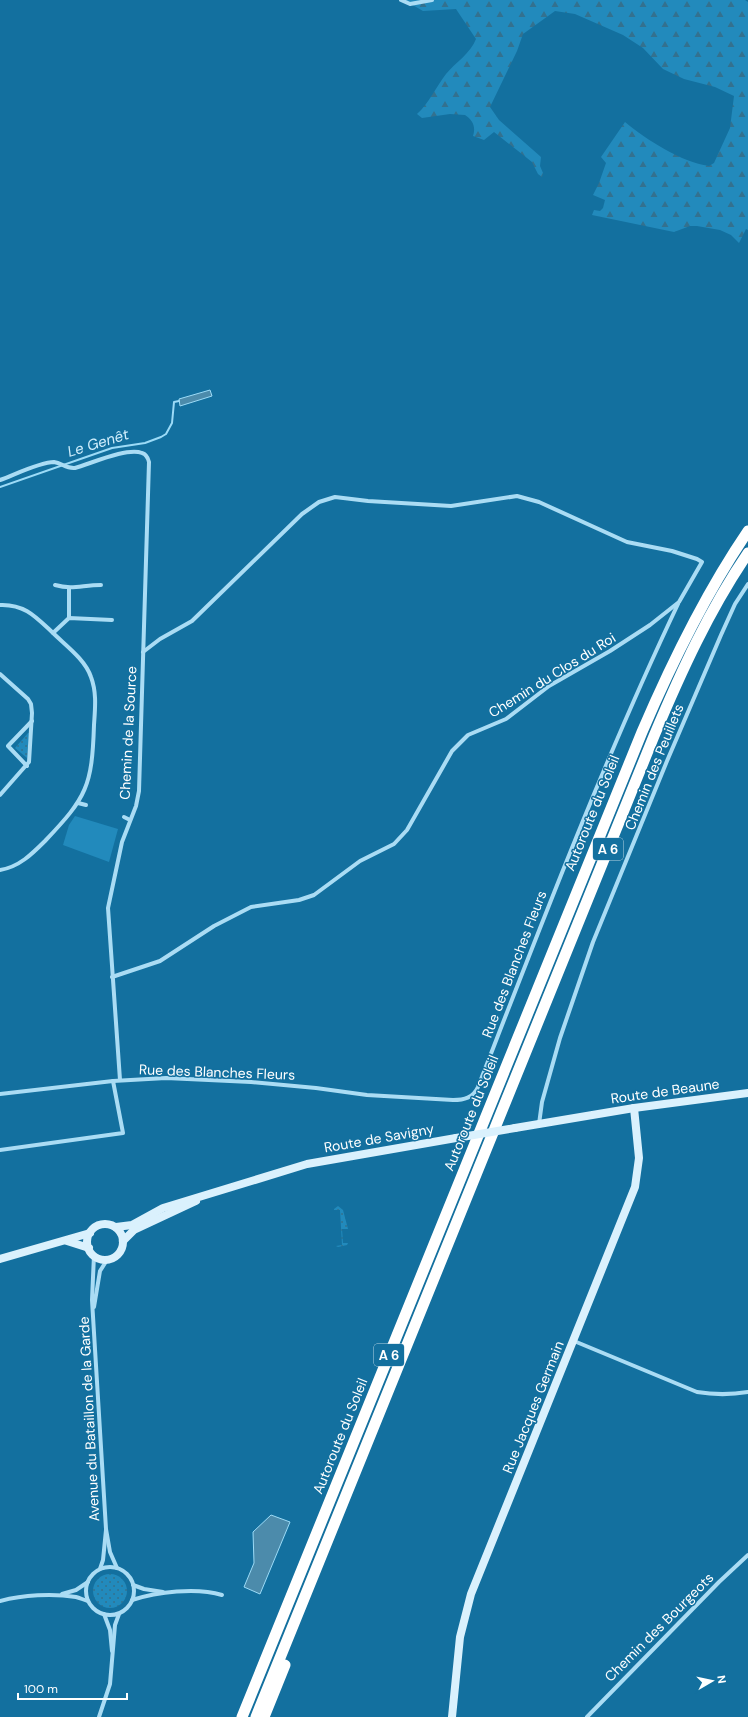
<svg xmlns="http://www.w3.org/2000/svg" width="748" height="1717" font-family="'DM Sans',sans-serif">
  <style>
    .grass { fill: url(#grass-dots) }
    .forest { fill: url(#forest-firs) }
    .park { fill: #228abc }
    .water { fill: #4c8bab; stroke: #9cdbf7 }
    .lines { fill: none; stroke-linecap: round; stroke-linejoin: round }
    .stream { stroke: #9cdbf7; stroke-width: 2 }
    .minor { stroke: #aadcf4; stroke-width: 4 }
    .secondary { stroke: #daf1fd; stroke-width: 8 }
    .motorway { stroke: #fff; stroke-width: 11 }
    .secondary-bridge { stroke: #daf1fd; stroke-width: 8 }
    .labels { text-anchor: middle; stroke-width: 3; stroke-linejoin: round; paint-order: stroke }
    .shield { fill: #13709f; stroke: #b8d4e2; stroke-width: 1 }
    .shield-label { font-size: 13px; font-weight: bold; fill: #fff }
    .street-label { font-size: 14px; fill: #fff; stroke: #13709f }
    .water-label { font-size: 15px; font-style: italic; fill: #d0eefc; stroke: #13709f }
  </style>
  <defs>
    <pattern id="grass-dots" width="8" height="8" patternUnits="userSpaceOnUse"><rect width="8" height="8" fill="#228abc"/><path d="M2 2h.1M6 6h.1" fill="none" stroke="#33718f" stroke-width="1.8" stroke-linecap="round"/></pattern>
    <pattern id="forest-firs" width="22" height="20" patternUnits="userSpaceOnUse"><rect width="22" height="20" fill="#228abc"/><path d="M5 1l3.5 6h-7zM16 11l3.5 6h-7z" fill="#33718f"/></pattern>
  </defs>
  <rect width="100%" height="100%" fill="#13709f"/>
  <g class="grass">
    <polygon points="28,733 29,733 27,758 15,748"/>
    <polygon points="338,1206 343,1210 348,1229 342,1229 343,1243 348,1243 347,1245 338,1247 336,1246 342,1245 340,1210 334,1210 334,1209"/>
    <circle cx="110" cy="1591" r="17"/>
  </g>
  <path class="forest" d="M404,0H745L748,2V230L746,229L739,243L731,235L720,230L697,226H690L674,232L592,215L594,210L600,211L603,208L605,200L593,195L599,183L606,163L601,157L625,122C647,140 681,162 709,166L714,163L730,128L734,96L715,87L684,79L663,69L643,48L623,35L575,14L555,11L523,34L517,51L490,107L499,120L541,157L540,166L543,173L542,177L538,174L532,162L494,132L484,140L473,136C476,127 473,120 465,115L450,114L422,118L417,114C429,103 436,87 446,74C455,63 471,53 476,39L456,9L423,11Z"/>
  <polygon class="park" points="75,816 118,829 109,862 63,845 69,825"/>
  <g class="water">
    <polygon points="210,390 212,396 180,406 179,399"/>
    <polygon points="271,1515 290,1522 260,1594 244,1587 254,1563 253,1532"/>
  </g>
  <g class="lines">
    <polyline class="stream" points="0,487 112,448 145,443 161,437 166,434 172,423 174,402 179,401"/>
    <g class="minor">
      <polyline points="401,0 410,4 432,0"/>
      <path d="M0,480C14,475 40,462 54,462C62,463 66,469 75,468C90,464 127,447 142,453C146,454 148,458 149,462L139,791L136,806L122,842L108,908L120,1080"/>
      <path d="M55,585C73,590 82,585 101,585"/>
      <path d="M0,605C24,604 35,616 52,632C65,645 85,659 91,677C97,693 95,709 94,725C92,786 87,797 45,841C32,854 19,867 0,870"/>
      <polyline points="69,618 69,589"/>
      <polyline points="53,633 69,618 112,620"/>
      <polyline points="0,674 28,699 31,704 32,713 29,762 0,795"/>
      <polyline points="27,766 8,746 32,721"/>
      <polyline points="78,803 86,805"/>
      <polyline points="124,817 130,820"/>
      <polyline points="112,977 160,961 214,926 251,907 299,900 314,895 360,861 394,844 407,830 452,751 468,735 506,719 549,686 610,651 650,625 679,602 702,562 697,559 672,551 627,542 539,502 517,496 451,506 368,501 335,497 319,502 302,514 192,621 160,639 143,652"/>
      <path d="M0,1094L113,1081L166,1078L251,1082L316,1088L367,1095L453,1100C464,1100 473,1098 478,1087C541,925 603,762 678,604"/>
      <polyline points="539,1124 542,1102 560,1038 593,942 667,761 721,635 735,604 748,584"/>
      <polyline points="0,1150 123,1133 113,1081"/>
      <polyline points="94,1255 92,1300 106,1529 110,1552 117,1568"/>
      <polyline points="94,1307 100,1271 107,1260"/>
      <path d="M574,1341L697,1392C715,1395 730,1395 748,1392"/>
      <circle cx="110" cy="1591" r="24"/>
      <polyline points="100,1569 103,1560 106,1530"/>
      <polyline points="133,1585 144,1589 163,1592"/>
      <polyline points="62,1594 76,1590 88,1582"/>
      <path d="M132,1600C157,1592 196,1587 222,1595"/>
      <path d="M0,1601C23,1595 52,1593 76,1597C80,1598 84,1600 88,1601"/>
      <polyline points="104,1614 110,1630 112,1651"/>
      <polyline points="99,1717 110,1684 115,1625 119,1614"/>
      <polyline points="587,1717 719,1582 748,1555"/>
    </g>
    <g class="secondary">
      <polyline points="515,1128 634,1108 748,1093"/>
      <circle cx="105" cy="1242" r="18"/>
      <polyline points="116,1227 132,1225 163,1208 307,1164 456,1138"/>
      <polyline points="67,1241 89,1248"/>
      <polyline points="123,1241 134,1230 196,1201"/>
      <polyline points="0,1259 90,1233"/>
      <polyline points="452,1717 460,1637 471,1594 635,1187 639,1158 634,1108"/>
    </g>
    <g class="motorway">
      <path d="M242,1717L642,732C672,662 705,594 748,531"/>
      <path d="M256,1717L654,736C681,672 709,610 748,553"/>
      <polyline points="264,1717 285,1665"/>
    </g>
    <polyline class="secondary-bridge" points="456,1138 515,1128"/>
  </g>
  <g class="labels">
    <g class="shield">
      <rect x="593" y="838" width="30" height="22" rx="3"/>
      <rect x="374" y="1344" width="30" height="22" rx="3"/>
    </g>
    <g class="shield-label">
      <text x="608" y="854">A 6</text>
      <text x="389" y="1360">A 6</text>
    </g>
    <g class="street-label">
      <text transform="translate(552 675) rotate(-32)" y="5">Chemin du Clos du Roi</text>
      <text transform="translate(128 733) rotate(-87)" y="5">Chemin de la Source</text>
      <text transform="translate(654 767) rotate(-68)" y="5">Chemin des Peuillets</text>
      <text transform="translate(592 813) rotate(-68)" y="5">Autoroute du Soleil</text>
      <text transform="translate(514 964) rotate(-69)" y="5">Rue des Blanches Fleurs</text>
      <text transform="translate(217 1072) rotate(2)" y="5">Rue des Blanches Fleurs</text>
      <text transform="translate(665 1091) rotate(-8)" y="5">Route de Beaune</text>
      <text transform="translate(471 1113) rotate(-68)" y="5">Autoroute du Soleil</text>
      <text transform="translate(379 1138) rotate(-10)" y="5">Route de Savigny</text>
      <text transform="translate(533 1407) rotate(-68)" y="5">Rue Jacques Germain</text>
      <text transform="translate(89 1419) rotate(-93)" y="5">Avenue du Bataillon de la Garde</text>
      <text transform="translate(340 1436) rotate(-68)" y="5">Autoroute du Soleil</text>
      <text transform="translate(659 1627) rotate(-45)" y="5">Chemin des Bourgeots</text>
    </g>
    <g class="water-label">
      <text transform="translate(98 443) rotate(-17)" y="5">Le Genêt</text>
    </g>
  </g>
  <g transform="translate(712 1681) rotate(81)" stroke="#13709f" stroke-width="3" paint-order="stroke">
  <path d="M0-3L7 15L0 10L-7 15Z" fill="#ffffff"/>
  <text y="-6" font-size="11" font-weight="bold" text-anchor="middle" fill="#ffffff">N</text>
  </g>
  <path d="M18 1693v6h109v-6" fill="none" stroke="#ffffff" stroke-width="2"/>
  <text x="24" y="1693" font-size="12" fill="#ffffff" stroke="#13709f" stroke-width="3" paint-order="stroke">100 m</text>
</svg>
